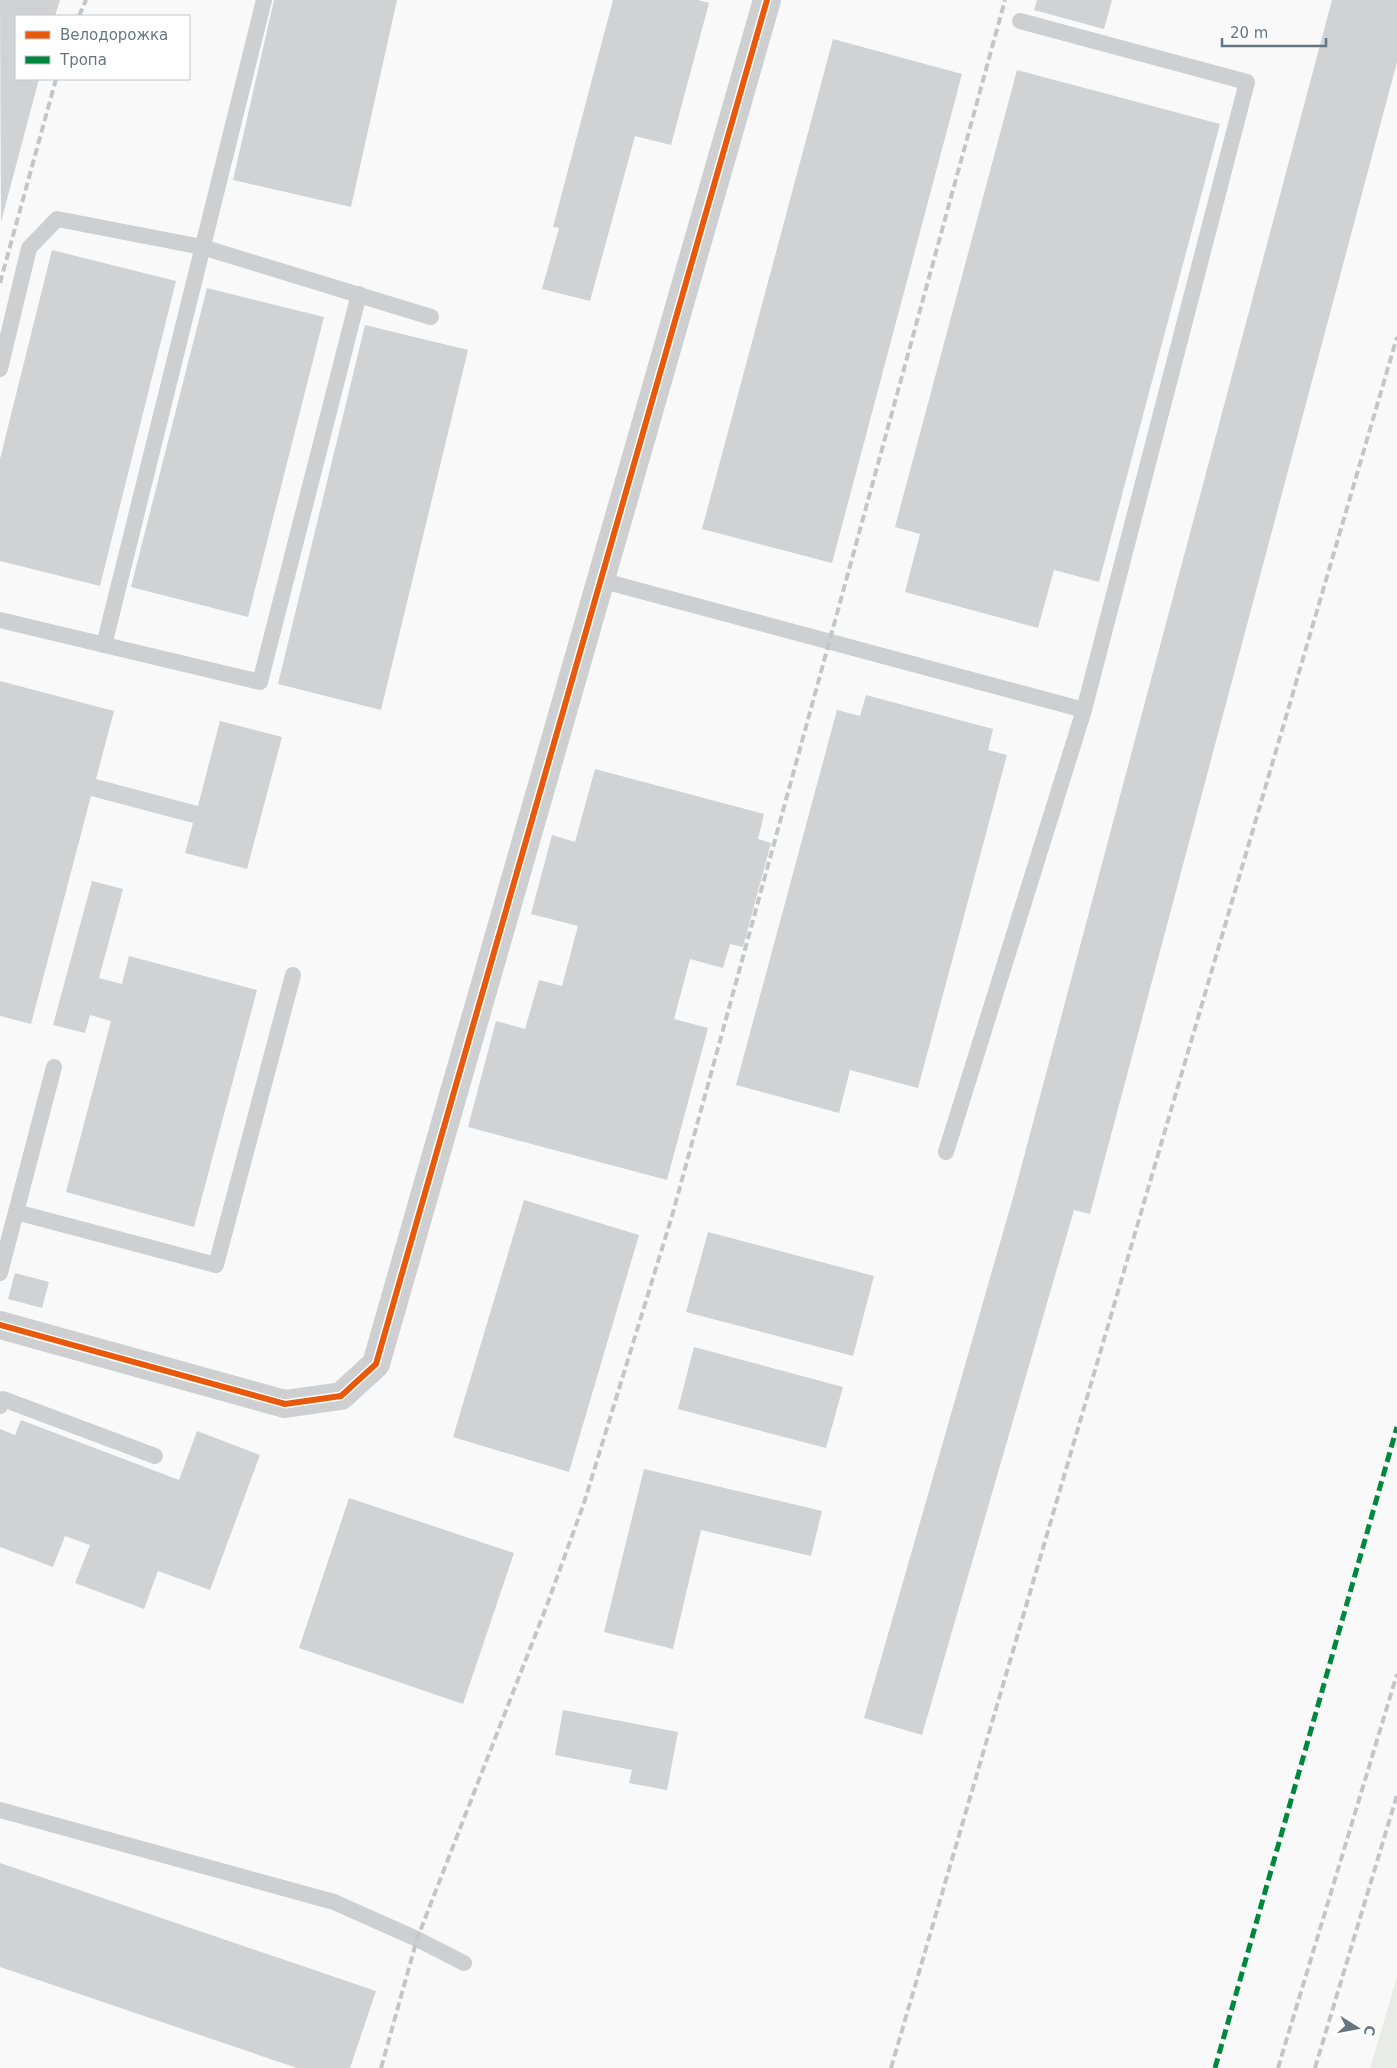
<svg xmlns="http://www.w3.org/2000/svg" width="1397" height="2068" font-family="'DejaVu Sans',sans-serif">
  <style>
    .green { fill: #e8ebe6 }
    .building { fill: #d0d2d3 }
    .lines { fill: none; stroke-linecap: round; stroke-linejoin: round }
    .lane { stroke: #cecfd0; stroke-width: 16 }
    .street { stroke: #cecfd0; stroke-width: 28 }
    .rail { stroke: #c3c5c6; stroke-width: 4; stroke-dasharray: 8 4; stroke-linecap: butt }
    .quiet { stroke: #00873e; stroke-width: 5; stroke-dasharray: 10 5; stroke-linecap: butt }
    .cycleway-casing { stroke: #fff; stroke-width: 9 }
    .cycleway { stroke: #e8590c; stroke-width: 6 }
  </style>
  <rect width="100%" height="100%" fill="#f9f9f9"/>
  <polygon class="green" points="1397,1977 1397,2068 1370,2068"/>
  <g class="building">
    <polygon points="0,0 60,0 55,16 16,16 16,79 39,79 1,222"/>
    <polygon points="274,0 397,0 351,207 233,180"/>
    <polygon points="613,0 698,0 709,3 671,145 635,136 590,301 542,289 559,228 553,227"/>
    <polygon points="1037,0 1112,0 1104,29 1034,10"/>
    <polygon points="1332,0 1397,0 1397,62 1090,1214 1074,1210 922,1735 864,1718 1014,1194"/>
    <polygon points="833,39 962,74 832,563 702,529"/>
    <polygon points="1017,70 1220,124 1099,582 1054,570 1038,628 905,592 920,534 895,527"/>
    <polygon points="52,250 176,281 100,586 0,561 0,459"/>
    <polygon points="207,288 324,317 248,617 131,587"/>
    <polygon points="365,325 468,350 381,710 278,684"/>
    <polygon points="0,681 114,711 96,779 198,806 220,721 282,737 247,869 185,853 193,823 91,796 31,1024 0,1016"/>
    <polygon points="866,695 993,729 988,750 1007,755 918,1088 850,1070 839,1113 736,1085 837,710 860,716"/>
    <polygon points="595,769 764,814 758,839 771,843 743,947 730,944 723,968 690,959 674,1019 708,1028 667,1180 468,1127 496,1021 525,1029 539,980 562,986 578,926 531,914 552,835 575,842"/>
    <polygon points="92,881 123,889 99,978 122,984 129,956 257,990 194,1227 66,1192 111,1021 90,1015 85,1033 53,1025"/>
    <polygon points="524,1200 639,1235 569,1472 453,1437"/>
    <polygon points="708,1232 874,1276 853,1356 686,1312"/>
    <polygon points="15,1273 49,1282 42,1308 8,1299"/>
    <polygon points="694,1347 843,1387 826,1448 678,1409"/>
    <polygon points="21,1420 179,1480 197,1431 260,1455 210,1590 158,1571 144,1609 75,1583 90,1545 65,1536 53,1567 0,1547 0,1429 15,1435"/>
    <polygon points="644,1469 822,1511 811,1556 701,1530 673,1649 604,1632"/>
    <polygon points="349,1498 514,1553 463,1704 299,1648"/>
    <polygon points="563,1710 678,1732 667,1790 629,1783 632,1770 555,1755"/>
    <polygon points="0,1863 376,1991 350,2068 297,2068 0,1967"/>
  </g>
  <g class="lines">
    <g class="lane">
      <polyline points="0,369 29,248 57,219 202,247 431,317"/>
      <polyline points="600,580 1084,710"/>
      <polyline points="0,620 260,682 359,294"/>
      <polyline points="104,645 264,0"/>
      <polyline points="946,1152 1084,710 1247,82 1020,21"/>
      <polyline points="16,1212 216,1265 293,975"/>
      <polyline points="0,1273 54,1067"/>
      <polyline points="0,1406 3,1399 155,1456"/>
      <polyline points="0,1810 334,1902 417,1939 464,1963"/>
    </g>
    <polyline class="street" points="0,1325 285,1404 341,1396 376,1364 767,0"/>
    <g class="rail">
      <polyline points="79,16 86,0"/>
      <polyline points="0,283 56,79"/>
      <polyline points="381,2068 417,1939 547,1605 584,1503 672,1216 1005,0"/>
      <polyline points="891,2068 1397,337"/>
      <polyline points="1278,2068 1397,1674"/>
      <polyline points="1315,2068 1397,1795"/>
    </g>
    <polyline class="quiet" points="1215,2068 1397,1427"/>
    <g class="cycleway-casing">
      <polyline id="cycleway" points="0,1325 285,1404 341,1396 376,1364 767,0"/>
    </g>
    <use href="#cycleway" class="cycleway"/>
  </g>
  <rect x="15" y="15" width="175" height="65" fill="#ffffff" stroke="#c1c8cd"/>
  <rect x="25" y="31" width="25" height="8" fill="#e8590c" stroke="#c1c8cd"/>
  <text x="60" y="40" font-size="15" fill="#657683">Велодорожка</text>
  <rect x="25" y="56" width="25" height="8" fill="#00873e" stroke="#c1c8cd"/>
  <text x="60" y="65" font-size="15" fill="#657683">Тропа</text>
  <g transform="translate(1357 2028) rotate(101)" stroke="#ffffff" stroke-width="4" paint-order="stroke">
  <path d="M0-4L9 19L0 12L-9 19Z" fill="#657683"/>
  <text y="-8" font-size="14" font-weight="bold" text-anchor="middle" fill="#657683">С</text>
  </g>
  <path d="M1222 38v8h104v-8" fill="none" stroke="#657683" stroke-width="2.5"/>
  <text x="1230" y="38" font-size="15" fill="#657683" stroke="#ffffff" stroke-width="4" paint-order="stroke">20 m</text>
</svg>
